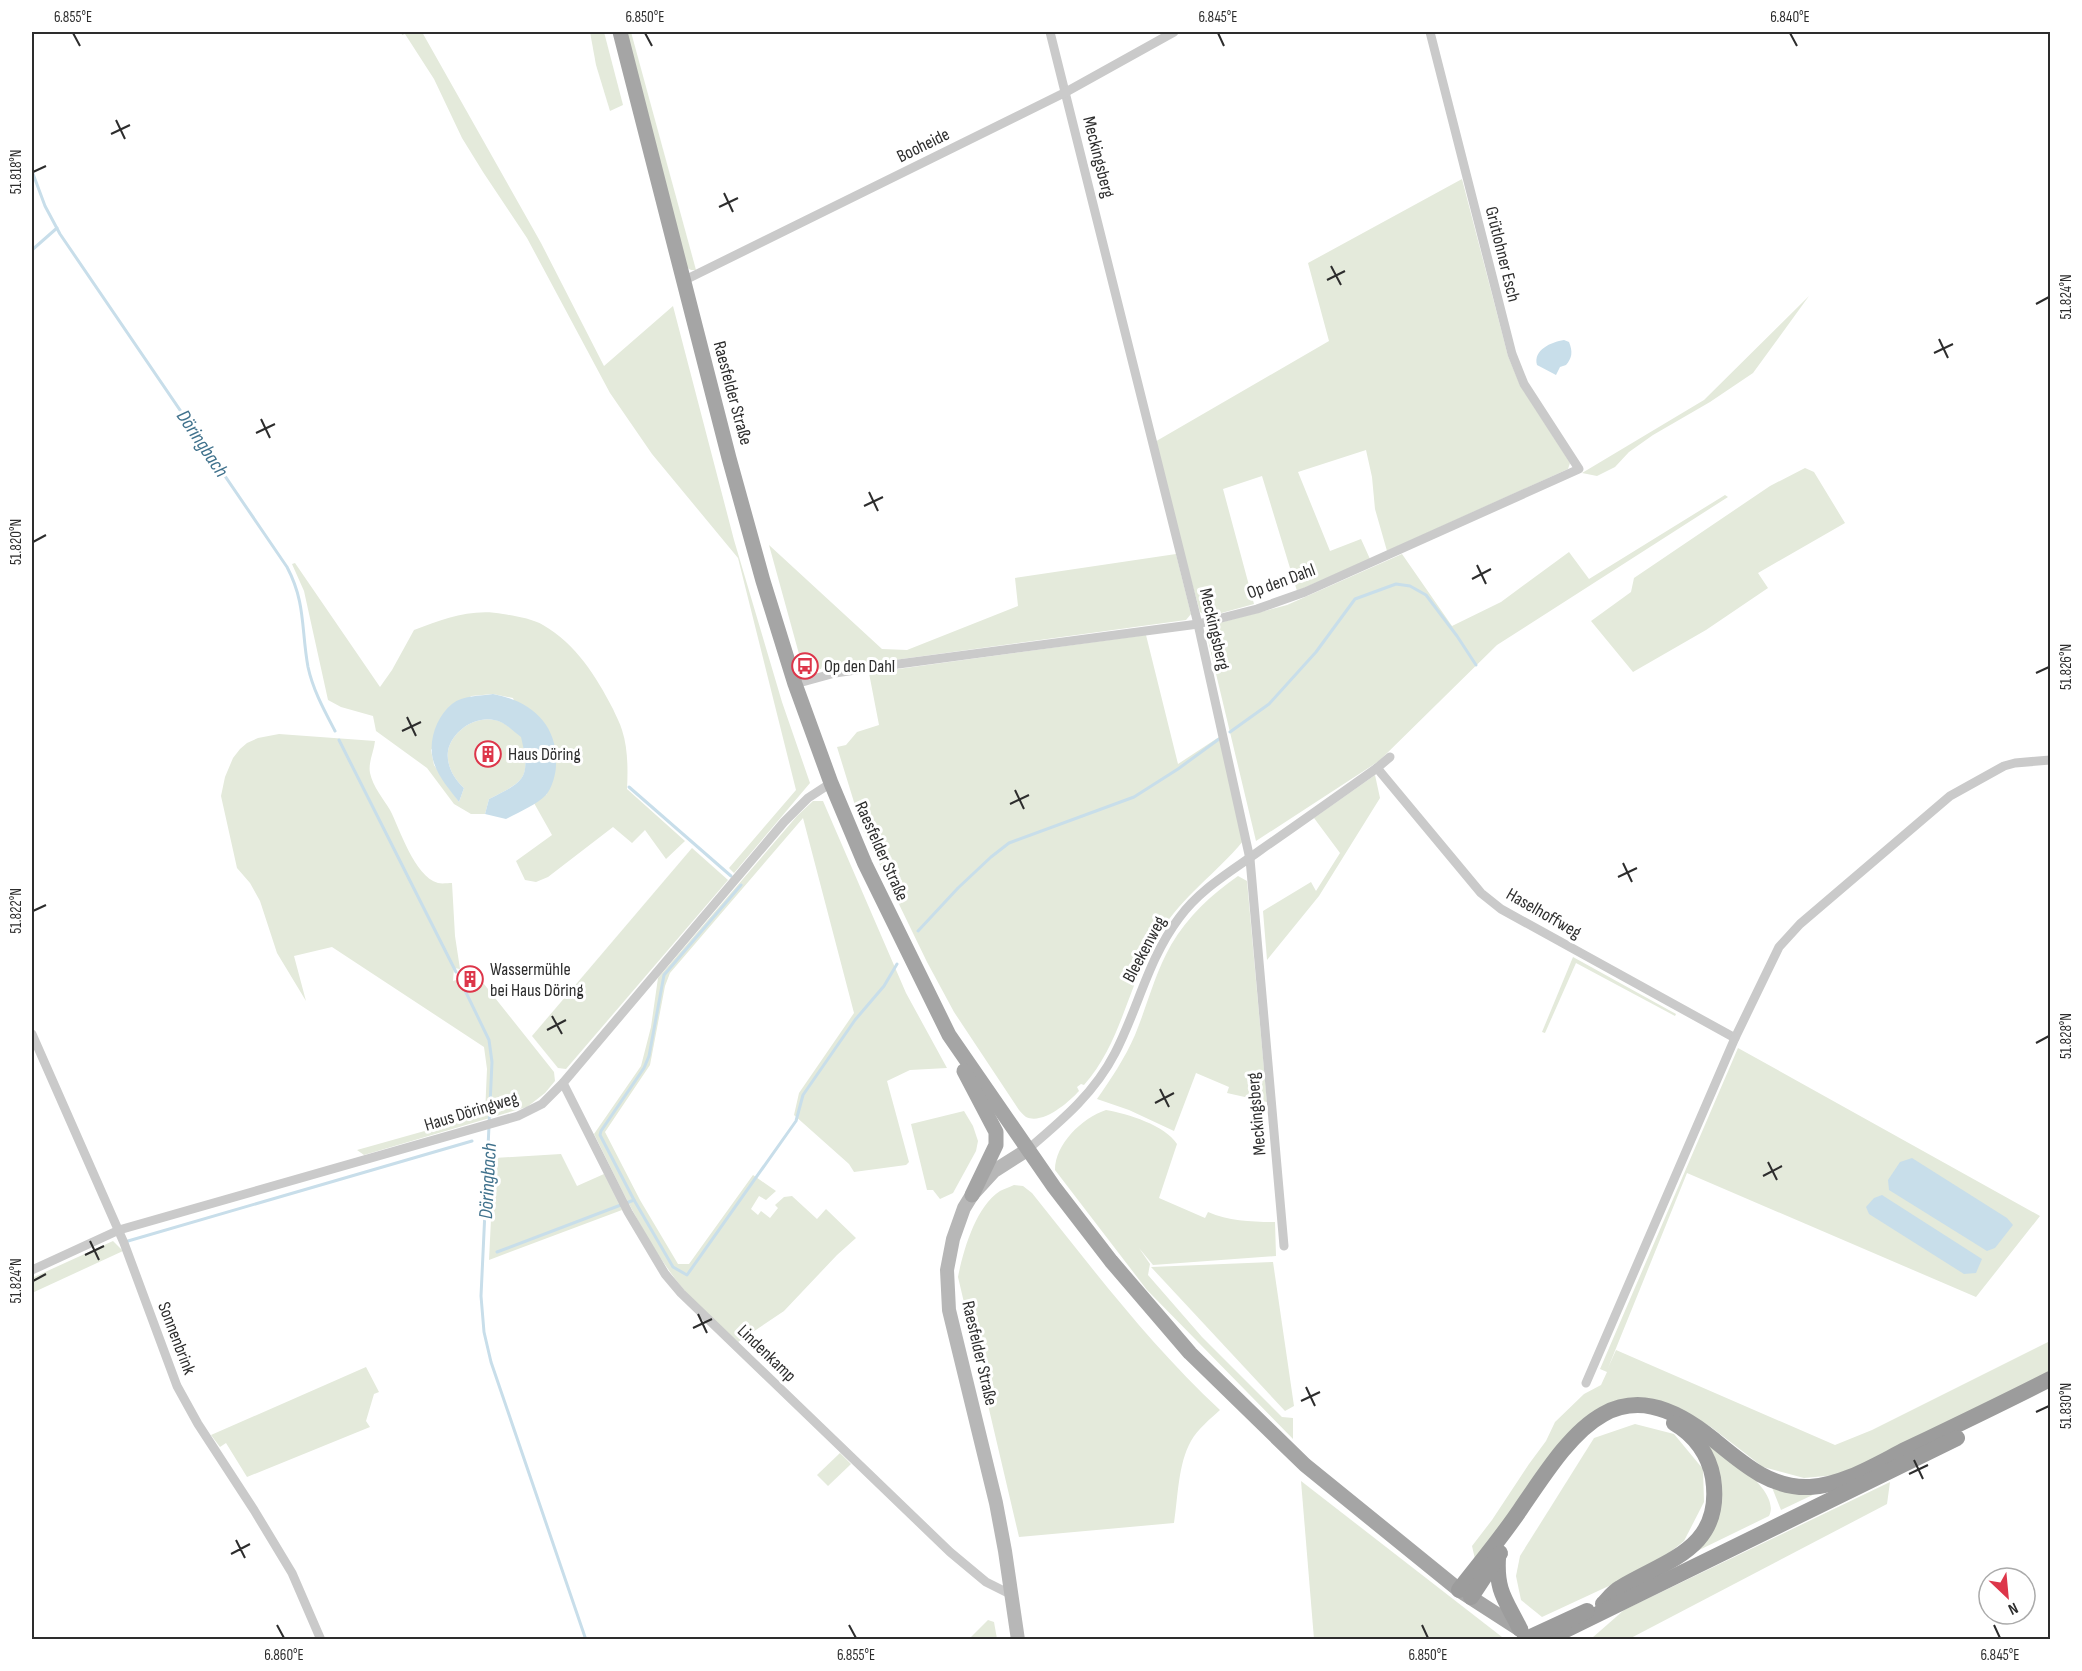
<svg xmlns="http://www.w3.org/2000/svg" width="2082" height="1671" font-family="'Sofia Sans Condensed',sans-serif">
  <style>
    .green { fill: #e4eadb }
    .water { fill: #c8deea }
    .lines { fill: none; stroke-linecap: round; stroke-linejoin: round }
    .stream { stroke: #c8deea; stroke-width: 3 }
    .minor { stroke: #cacaca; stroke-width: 9 }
    .secondary { stroke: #b7b7b7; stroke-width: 14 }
    .primary { stroke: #a5a5a5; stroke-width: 15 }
    .trunk { stroke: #9c9c9c; stroke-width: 16 }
    .trunk-bridge { stroke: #9c9c9c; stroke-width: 16 }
    .ticks { fill: none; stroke: #2d2d2d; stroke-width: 2 }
    .labels { text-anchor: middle; stroke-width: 6; stroke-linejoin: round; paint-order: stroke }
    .street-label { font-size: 18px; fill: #2d2d2d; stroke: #fff }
    .poi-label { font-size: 18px; fill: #2d2d2d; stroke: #fff; text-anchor: start }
    .water-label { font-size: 20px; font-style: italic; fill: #3f718c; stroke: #fff }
    .neatline { fill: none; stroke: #2d2d2d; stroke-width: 2 }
    .ticks-label { font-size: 15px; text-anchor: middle; fill: #2d2d2d }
  </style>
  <rect width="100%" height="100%" fill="#fff"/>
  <g class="green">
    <polygon points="401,32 422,32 541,243 604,366 673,306 734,540 782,702 810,783 734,873 729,868 796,790 738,558 652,454 610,393 527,238 483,172 462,138 434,79 405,34 402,35"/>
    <polygon points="590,32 604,32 623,105 610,111 596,65"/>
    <polygon points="625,32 631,32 696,270 691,270 686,267"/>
    <polygon points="1462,179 1508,356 1520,385 1570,463 1568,469 1387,551 1375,509 1372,477 1366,450 1298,472 1330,551 1361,539 1370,559 1297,591 1262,476 1223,489 1254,604 1207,617 1200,612 1153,443 1329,341 1308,263"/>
    <polygon points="1809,296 1753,373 1710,402 1653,435 1629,452 1615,467 1597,476 1582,473 1704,400"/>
    <polygon points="1805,468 1814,472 1845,523 1758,573 1768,588 1706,630 1633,672 1591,621 1631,592 1634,578 1770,486"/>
    <polygon points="1725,495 1728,497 1497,645 1379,761 1256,841 1206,632 1211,625 1287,605 1402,554 1452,626 1501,602 1569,552 1589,579"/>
    <polygon points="769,545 882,649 907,650 1018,606 1015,578 1176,554 1191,614 1186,620 836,668 829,665 822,666 821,669 804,665 799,654"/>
    <path d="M295,563L380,687L392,670L414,630C443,619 472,608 503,614C515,616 533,619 543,625C576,644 596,676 613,709C616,716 620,723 622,730C628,748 628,770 627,789L685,841L666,859L645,830L632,843L613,827L548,877L536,882L525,880L516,861L552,835L534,803L547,794L513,698L493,694L471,696L431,750L434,765L459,802L464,788C454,779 446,765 448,751C452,731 475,716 494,720C505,721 513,731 522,737C530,780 526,780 489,799L485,814H471L454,804L427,768L376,731L373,716L341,707L328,700L304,591L292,564Z"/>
    <path d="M1146,635L1178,764L1219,737L1243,841C1217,873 1181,897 1160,933C1151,949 1142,966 1135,983C1121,1019 1110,1056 1084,1085L1081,1084L1077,1087L1079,1091C1069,1102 1043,1125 1026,1117C1023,1115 1021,1112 1019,1110L954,1012L927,962L862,828L837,747L846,745L857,732L879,725L869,673Z"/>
    <path d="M279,734L375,741C374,752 368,762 370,773C373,787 383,798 390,810C400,829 414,876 438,883C442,884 448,883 452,883L455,936L460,969L454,968L453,981L463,978L469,986L480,979L554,1072L555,1081L545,1093L527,1107L364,1155L357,1150L485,1114L487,1069L484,1047L332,947L294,956L306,1001L277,953L260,901L250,883L237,868L221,796L225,777L233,758L240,749L247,743L258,738Z"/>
    <polygon points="1375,775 1380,798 1319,896 1267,960 1263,911 1311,882 1316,891 1340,853 1314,818"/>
    <path d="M813,801H823L906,993L947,1068L910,1070L887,1081L909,1162L906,1165L854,1172L849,1164L794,1115L799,1093L854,1013L803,818L670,973L665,986L650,1065L605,1132L640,1200L678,1264H689L753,1175L776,1191L766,1200L759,1196L751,1209L758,1215L761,1211L770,1218L778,1208L775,1205L784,1197L792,1196L817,1219L826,1209L856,1238L837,1255L784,1311L738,1342C721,1326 700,1309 685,1291C646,1245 621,1187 594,1134L641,1066L651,1027L658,978L797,816Z"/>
    <polygon points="692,848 728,880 566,1069 558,1068 532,1036"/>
    <path d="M1238,876L1247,881L1267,1102L1227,1093L1229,1087L1196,1073L1174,1131L1129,1110L1097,1099C1111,1079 1125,1058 1135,1035C1147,1006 1155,973 1171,945C1188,916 1211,895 1238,876Z"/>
    <polygon points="1573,957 1676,1014 1675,1016 1576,963 1545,1033 1542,1032"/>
    <polygon points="1738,1048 2040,1216 1976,1297 1687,1173 1608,1368 1616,1350 1835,1445 1872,1430 2050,1341 2050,1371 1847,1474 1804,1478 1763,1467 1711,1427 1684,1412 1605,1407 1475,1559 1472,1546 1492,1520 1529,1464 1546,1441 1555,1422 1584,1394 1601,1385 1607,1372 1600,1369"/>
    <path d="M1106,1110C1128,1114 1165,1125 1177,1144L1159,1198L1205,1218L1208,1212C1229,1221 1252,1222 1275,1222L1276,1256L1153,1265L1139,1248L1150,1264L1148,1275L1202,1337L1282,1417L1293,1418V1439L1147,1290L1055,1170C1055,1144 1082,1118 1106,1110Z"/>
    <polygon points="964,1111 973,1126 978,1141 976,1151 953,1193 940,1199 933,1190 927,1190 911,1124"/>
    <polygon points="561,1154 577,1186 604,1174 622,1210 489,1260 494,1158"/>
    <path d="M1014,1185L1023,1186L1032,1193C1092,1268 1150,1345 1220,1410C1210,1419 1198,1429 1191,1441C1178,1464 1178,1497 1174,1523L1019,1537L958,1277C963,1251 976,1206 1000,1191C1004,1189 1010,1187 1014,1185Z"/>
    <polygon points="113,1241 123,1251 32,1293 32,1278"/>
    <polygon points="1273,1262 1294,1406 1285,1411 1151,1267"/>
    <polygon points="366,1367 379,1392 374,1394 366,1421 370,1427 247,1477 226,1443 220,1447 211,1435"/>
    <polygon points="1635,1424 1674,1434 1703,1469 1704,1502 1684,1541 1654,1565 1542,1617 1521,1600 1516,1576 1520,1556 1594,1438"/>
    <path d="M1697,1433C1715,1448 1783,1489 1769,1516L1693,1553L1715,1521Z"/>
    <polygon points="840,1453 851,1464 828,1486 817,1475"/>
    <polygon points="1301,1481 1502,1637 1497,1640 1314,1639"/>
    <polygon points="1890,1482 1887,1504 1629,1639 1592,1638 1624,1610"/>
    <polygon points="1771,1485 1821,1491 1781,1510"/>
    <polygon points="988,1620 994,1622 997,1639 969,1639"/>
  </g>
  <g class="water">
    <path d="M1564,340L1569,342C1573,352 1572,358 1566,365L1560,367L1556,375L1537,365C1533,350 1551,342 1564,340Z"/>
    <path d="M493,694C531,701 558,724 556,765C556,774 552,788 546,795C536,805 519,812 506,819L485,814L489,799C525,781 531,779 521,737C513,731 504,721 494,720C475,716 452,731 448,751C446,765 454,779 464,788L459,802C450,790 439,778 434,763C427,743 436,717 452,704C463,695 480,696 493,694Z"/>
    <polygon points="1912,1158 2007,1218 2013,1225 1995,1248 1987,1251 1889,1190 1888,1180 1900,1162"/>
    <polygon points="1882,1195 1982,1259 1976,1273 1964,1274 1869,1214 1866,1207 1874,1198"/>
  </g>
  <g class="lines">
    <g class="stream">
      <path d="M32,171L45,206L60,234L287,567C306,603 301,629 308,667C313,690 324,710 335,731"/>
      <polyline points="32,250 57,228"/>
      <polyline points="1230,732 1269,704 1316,652 1355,599 1396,584 1410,586 1426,595 1457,636 1476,665"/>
      <polyline points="339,740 456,972"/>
      <polyline points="629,787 731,876"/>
      <polyline points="918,931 958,888 991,857 1009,843 1134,797 1178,769 1219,739"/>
      <polyline points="459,978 489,1040 492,1062 481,1296 484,1332 491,1362 586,1640"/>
      <polyline points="634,1200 673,1267 687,1275 796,1121 803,1095 855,1020 884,986 897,964"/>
      <polyline points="128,1241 472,1141"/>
      <polyline points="497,1252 634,1200 600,1135 601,1131 644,1068 649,1056 664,975 741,885"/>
    </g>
    <g class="minor">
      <polyline points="1050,32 1198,624 1250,859 1284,1246"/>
      <polyline points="683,281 1066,92 1174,32"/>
      <polyline points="795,684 835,673 876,667 1198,624 1257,609 1305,592 1579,469 1524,384 1512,354 1430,32"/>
      <polyline points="1377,768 1481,893 1501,909 1735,1038"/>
      <polyline points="32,1034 124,1243 177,1386 198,1424 254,1510 292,1573 321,1640"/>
      <polyline points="563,1083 628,1212 665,1274 681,1293 950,1552 986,1582 1012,1595"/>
      <path d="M1027,1150C1061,1121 1094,1094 1115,1053C1138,1009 1148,959 1179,918C1201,888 1232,871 1262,849C1301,822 1339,795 1377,768L1390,757"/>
      <polyline points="32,1270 119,1230 518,1116 542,1104 563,1083 784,822 808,798 831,783"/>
      <polyline points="1586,1383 1735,1038 1779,947 1800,924 1950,796 2004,766 2015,763 2050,760"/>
    </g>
    <polyline class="secondary" points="1018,1640 1005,1551 996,1503 949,1310 947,1270 953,1239 964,1208 972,1195 994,1171 1027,1150"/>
    <g class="primary">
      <polyline points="620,32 729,458 763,581 795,684 831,783 865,864 949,1035 1054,1187 1111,1261 1190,1353 1305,1465 1459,1590 1521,1630"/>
      <polyline points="964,1071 996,1132 996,1145 972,1195"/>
    </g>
    <g class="trunk">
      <path d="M1498,1558C1496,1592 1506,1600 1520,1629"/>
      <path d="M1459,1590C1480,1563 1501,1538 1520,1510C1573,1432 1617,1360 1714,1440C1742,1463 1771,1489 1810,1487C1844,1485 1877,1464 1907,1449C1955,1426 2003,1403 2050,1379"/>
      <polyline points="1471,1597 1500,1553"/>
      <path d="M1603,1604C1608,1599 1613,1592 1620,1588C1666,1560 1724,1549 1713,1478C1709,1455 1695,1435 1674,1423"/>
      <polyline points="1545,1640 1957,1438"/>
    </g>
    <polyline class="trunk-bridge" points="1524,1640 1587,1611"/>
  </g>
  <path class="ticks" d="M73,33L80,46M645,33L652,46M1218,33L1224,46M1790,33L1797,46M116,120L125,139M111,134L130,125M33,172L46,166M724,193L733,212M719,207L738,198M1331,266L1341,285M1327,280L1345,271M2036,304L2049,297M1939,339L1948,358M1934,353L1953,344M261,419L270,438M256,433L275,424M869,492L878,511M864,506L883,497M33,542L46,535M1477,565L1486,584M1472,579L1491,569M2036,673L2049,667M407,717L416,736M402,731L421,722M1015,790L1024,809M1010,804L1029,795M1623,863L1632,882M1618,877L1637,868M33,911L46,905M552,1016L562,1034M547,1030L566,1020M2036,1043L2049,1036M1160,1089L1169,1107M1155,1103L1174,1093M1768,1162L1777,1180M1763,1176L1782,1166M90,1241L99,1260M85,1255L104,1246M33,1281L46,1274M698,1314L707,1333M693,1328L712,1319M1306,1387L1315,1406M1301,1401L1320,1392M2036,1412L2049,1406M1914,1460L1923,1479M1909,1474L1928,1465M236,1540L245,1558M231,1554L250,1544M277,1625L284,1638M849,1625L856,1638M1422,1625L1428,1638M1994,1625L2000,1638"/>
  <defs>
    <g id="bus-ring" transform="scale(1.35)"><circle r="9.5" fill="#fff" stroke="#dd364a" stroke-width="1.5"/><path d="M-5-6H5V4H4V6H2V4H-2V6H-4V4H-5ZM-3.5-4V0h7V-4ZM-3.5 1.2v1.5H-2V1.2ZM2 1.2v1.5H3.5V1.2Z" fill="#dd364a"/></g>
    <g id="building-ring" transform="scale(1.35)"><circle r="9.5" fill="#fff" stroke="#dd364a" stroke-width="1.5"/><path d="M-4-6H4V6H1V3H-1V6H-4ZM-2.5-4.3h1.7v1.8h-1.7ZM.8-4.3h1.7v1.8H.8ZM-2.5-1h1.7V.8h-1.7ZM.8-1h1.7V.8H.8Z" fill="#dd364a"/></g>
  </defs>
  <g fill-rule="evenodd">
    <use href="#bus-ring" x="805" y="666"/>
    <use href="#building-ring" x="488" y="754"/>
    <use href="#building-ring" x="470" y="979"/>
  </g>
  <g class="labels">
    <g class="street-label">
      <text transform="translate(923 145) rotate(-26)" y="6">Booheide</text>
      <text transform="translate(1099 157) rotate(76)" y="6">Meckingsberg</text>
      <text transform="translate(1503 254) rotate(76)" y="6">Grütlohner Esch</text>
      <text transform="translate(733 393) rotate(75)" y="6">Raesfelder Straße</text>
      <text transform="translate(1281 581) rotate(-20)" y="6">Op den Dahl</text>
      <text transform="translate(1215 629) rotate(77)" y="6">Meckingsberg</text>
      <text transform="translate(882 851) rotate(66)" y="6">Raesfelder Straße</text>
      <text transform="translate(1544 913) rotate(30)" y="6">Haselhoffweg</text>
      <text transform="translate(1144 949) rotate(-62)" y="6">Bleekenweg</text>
      <text transform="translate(471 1111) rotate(-17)" y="6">Haus Döringweg</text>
      <text transform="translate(1256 1114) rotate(-95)" y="6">Meckingsberg</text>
      <text transform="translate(177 1338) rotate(69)" y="6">Sonnenbrink</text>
      <text transform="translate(767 1353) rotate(44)" y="6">Lindenkamp</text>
      <text transform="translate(980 1353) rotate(77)" y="6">Raesfelder Straße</text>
    </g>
    <g class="poi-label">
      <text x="824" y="672">Op den Dahl</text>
      <text x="508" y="760">Haus Döring</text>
      <text x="490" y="975">Wassermühle<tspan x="490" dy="21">bei Haus Döring</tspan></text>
    </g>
    <g class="water-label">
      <text transform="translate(203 443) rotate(56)" y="7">Döringbach</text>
      <text transform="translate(487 1181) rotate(-87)" y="7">Döringbach</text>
    </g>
  </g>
  <rect width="2082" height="1671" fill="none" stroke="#ffffff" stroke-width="66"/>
  <g transform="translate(2007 1596) rotate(154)"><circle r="28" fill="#ffffff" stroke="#ababab" stroke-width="1.5"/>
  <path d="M0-4.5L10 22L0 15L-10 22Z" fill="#dd364a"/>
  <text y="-9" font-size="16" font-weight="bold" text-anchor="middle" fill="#2d2d2d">N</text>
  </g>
  <rect x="33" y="33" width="2016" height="1605" class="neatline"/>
  <g class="ticks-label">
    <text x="73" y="22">6.855°E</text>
    <text x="645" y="22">6.850°E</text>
    <text x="1218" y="22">6.845°E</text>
    <text x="1790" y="22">6.840°E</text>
    <text transform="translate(16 172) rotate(-90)" y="5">51.818°N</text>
    <text transform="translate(2066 297) rotate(-90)" y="5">51.824°N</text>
    <text transform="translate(16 542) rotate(-90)" y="5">51.820°N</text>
    <text transform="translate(2066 667) rotate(-90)" y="5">51.826°N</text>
    <text transform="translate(16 911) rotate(-90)" y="5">51.822°N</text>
    <text transform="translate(2066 1036) rotate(-90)" y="5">51.828°N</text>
    <text transform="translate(16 1281) rotate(-90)" y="5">51.824°N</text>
    <text transform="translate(2066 1406) rotate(-90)" y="5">51.830°N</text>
    <text x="284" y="1660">6.860°E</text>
    <text x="856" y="1660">6.855°E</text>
    <text x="1428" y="1660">6.850°E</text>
    <text x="2000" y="1660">6.845°E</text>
  </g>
</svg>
